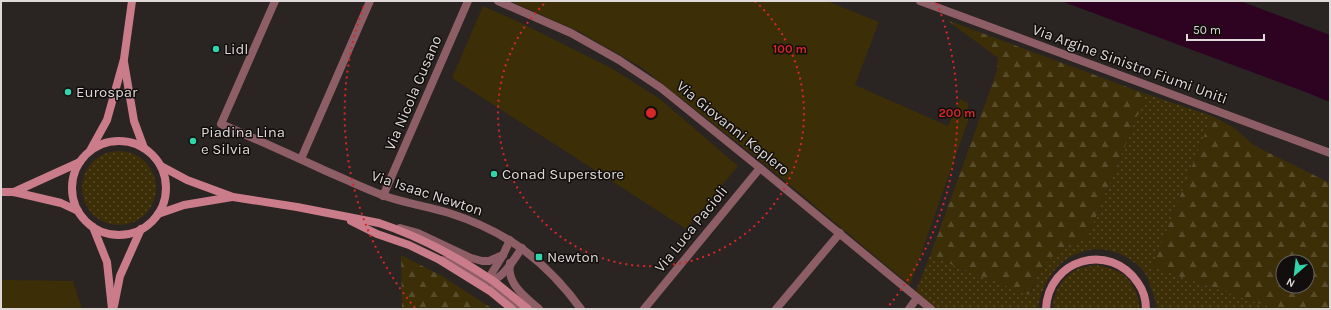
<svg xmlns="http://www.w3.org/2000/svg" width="1331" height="310" font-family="Karla,sans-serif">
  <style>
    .grass { fill: url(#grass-dots) }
    .forest { fill: url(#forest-firs); fill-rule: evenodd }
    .park { fill: #3c2f07 }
    .water { fill: #2e0221 }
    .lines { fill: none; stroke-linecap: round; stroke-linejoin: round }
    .street { stroke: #8e5e66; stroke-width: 8 }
    .secondary { stroke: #ca7c8a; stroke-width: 8 }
    .ring { fill: none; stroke: #d62828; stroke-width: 2; stroke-dasharray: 2 4 }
    .poi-dot { fill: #32d4a9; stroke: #110e0d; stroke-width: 1.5 }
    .labels { text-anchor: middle; stroke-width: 3; stroke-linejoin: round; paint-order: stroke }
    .poi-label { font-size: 15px; fill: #dfdad9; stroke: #110e0d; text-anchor: start }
    .street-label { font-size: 15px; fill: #dfdad9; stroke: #110e0d }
    .centre { fill: #d62828; stroke: #110e0d; stroke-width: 2 }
    .ring-label { font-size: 12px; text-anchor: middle; font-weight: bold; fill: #d62828; stroke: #110e0d; stroke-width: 3; stroke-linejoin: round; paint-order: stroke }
  </style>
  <defs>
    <pattern id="grass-dots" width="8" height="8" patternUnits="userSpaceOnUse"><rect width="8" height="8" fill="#3c2f07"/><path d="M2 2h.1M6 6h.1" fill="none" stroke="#584d2b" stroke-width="1.8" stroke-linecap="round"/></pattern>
    <pattern id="forest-firs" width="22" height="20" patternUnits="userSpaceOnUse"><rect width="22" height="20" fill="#3c2f07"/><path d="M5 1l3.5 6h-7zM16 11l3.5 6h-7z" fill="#584d2b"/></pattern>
  </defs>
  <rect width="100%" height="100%" fill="#2a2422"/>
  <g class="grass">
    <path d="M1146,94L1212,116L1152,267L1276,309H1158C1154,298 1149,277 1142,269C1101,228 1045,255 1038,309H937L916,291L930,256L1030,295L1040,270L1048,260L1066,246L1087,239Z"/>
    <circle cx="119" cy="188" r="37"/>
    <path d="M1096,265C1124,270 1136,280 1140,309H1053C1053,291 1063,276 1080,268C1085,266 1091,266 1096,265Z"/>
  </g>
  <g class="forest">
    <polygon points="947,20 1146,94 1087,239 1066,246 1048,260 1040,270 1029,295 930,256 997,71 998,58"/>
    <path d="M1212,116L1233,127L1255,146L1330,183V309H1276L1152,267ZM1283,262H1307V286H1283Z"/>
    <polygon points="401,255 442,276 493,309 402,309"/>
  </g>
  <g class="park">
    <polygon points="510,1 827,1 879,22 855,85 948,126 960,99 968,103 968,121 910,285 761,161 641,67 578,31"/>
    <polygon points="483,6 517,21 613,69 660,99 738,166 686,229 452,78"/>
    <polygon points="1,280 73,281 82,309 1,309"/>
  </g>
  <polygon class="water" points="1061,1 1240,1 1330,35 1330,102 1308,93"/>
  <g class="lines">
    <g class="street">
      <path d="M275,1L221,124C256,139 291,155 326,171C345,179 363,188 382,195C403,203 427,206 449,213C506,231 546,261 581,309"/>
      <polyline points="498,1 571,33 619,60 661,88 760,168 931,309"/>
      <polyline points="920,1 1330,153"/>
      <polyline points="301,159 370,1"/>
      <polyline points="383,196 468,1"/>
      <polyline points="400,228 418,233 471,258 482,261 489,261 503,255"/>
      <polyline points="510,240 503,255 490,276 494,287 502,296 519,309"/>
      <path d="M440,260L449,261L480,280C500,287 512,261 522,248"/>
      <path d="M510,263C510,267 509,270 510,273C512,288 529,300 539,309"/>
      <polyline points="644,309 760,168"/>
      <polyline points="776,309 840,233"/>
      <polyline points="909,309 917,298"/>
    </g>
    <g class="secondary">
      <polyline points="124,62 134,121 144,148"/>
      <circle cx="119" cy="188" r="47"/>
      <polyline points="91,149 107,120 124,59 132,1"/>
      <path d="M161,166L187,180L233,197L297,207L379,223C419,236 457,257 492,280C504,289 516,299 528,309"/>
      <polyline points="1,192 14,192 61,203 78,211"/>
      <polyline points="14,192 80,162"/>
      <polyline points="158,214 184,205 232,197"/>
      <polyline points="351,221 377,234 409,245 440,260 490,291 512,309"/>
      <polyline points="93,227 107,262 112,309"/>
      <polyline points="114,306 120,276 141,229"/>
      <path d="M1046,309C1048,259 1110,241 1138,283C1143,290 1146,300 1146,309"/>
    </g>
  </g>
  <g class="ring">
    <path d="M755 1A153 153 0 1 1 547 1"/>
    <path d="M415 308A306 306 0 0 1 365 3M937 3A306 306 0 0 1 887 308"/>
  </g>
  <g class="poi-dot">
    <circle cx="216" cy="49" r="4"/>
    <circle cx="68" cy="92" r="4"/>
    <circle cx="193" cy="141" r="4"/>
    <circle cx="494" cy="174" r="4"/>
    <rect x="535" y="253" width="8" height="8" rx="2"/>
  </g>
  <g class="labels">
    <g class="poi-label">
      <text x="224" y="54">Lidl</text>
      <text x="76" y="97">Eurospar</text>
      <text x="201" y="137">Piadina Lina<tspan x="201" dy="17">e Silvia</tspan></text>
      <text x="502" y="179">Conad Superstore</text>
      <text x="547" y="262">Newton</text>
    </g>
    <g class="street-label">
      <text transform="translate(1130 64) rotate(20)" y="5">Via Argine Sinistro Fiumi Uniti</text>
      <text transform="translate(413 93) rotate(-67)" y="5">Via Nicola Cusano</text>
      <text transform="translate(733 128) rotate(39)" y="5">Via Giovanni Keplero</text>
      <text transform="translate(427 193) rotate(18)" y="5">Via Isaac Newton</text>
      <text transform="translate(691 229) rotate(-51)" y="5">Via Luca Pacioli</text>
    </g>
  </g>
  <circle cx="651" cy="113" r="6" class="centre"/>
  <g class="ring-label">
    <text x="790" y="53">100 m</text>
    <text x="957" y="117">200 m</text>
  </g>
  <rect width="1331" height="310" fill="none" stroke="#dfdad9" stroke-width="4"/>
  <g transform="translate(1295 274) rotate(208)"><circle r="19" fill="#110e0d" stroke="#63605f"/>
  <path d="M0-3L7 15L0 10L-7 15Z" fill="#32d4a9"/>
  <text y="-6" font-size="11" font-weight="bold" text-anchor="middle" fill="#dfdad9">N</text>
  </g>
  <path d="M1187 34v6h77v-6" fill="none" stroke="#dfdad9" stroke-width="2"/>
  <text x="1193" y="34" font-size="12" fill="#dfdad9" stroke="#110e0d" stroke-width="3" paint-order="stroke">50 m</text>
</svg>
